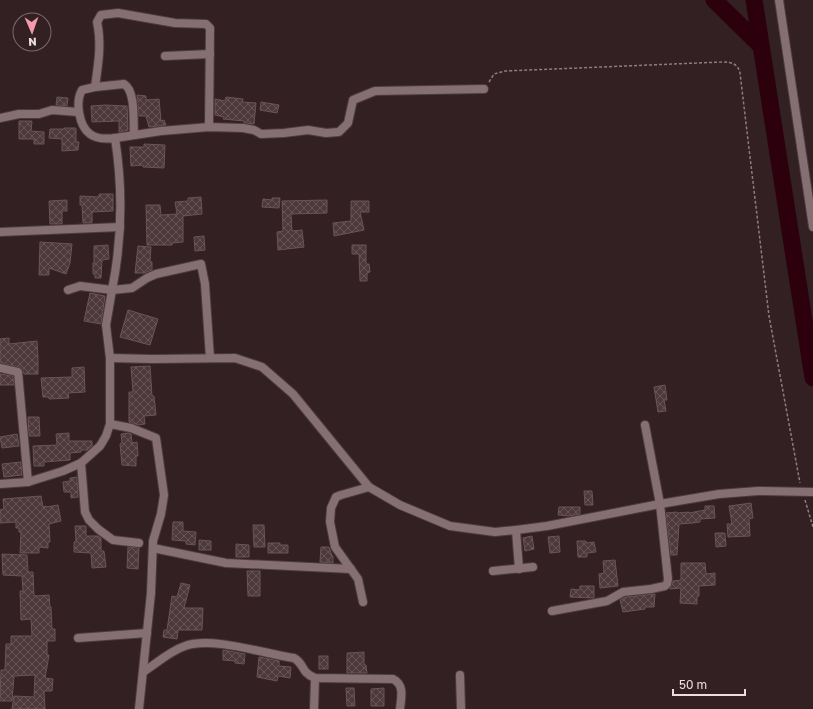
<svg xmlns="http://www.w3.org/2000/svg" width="813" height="709" font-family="'Golos Text',sans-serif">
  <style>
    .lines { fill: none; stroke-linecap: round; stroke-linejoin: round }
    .river { stroke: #2c000d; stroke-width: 17 }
    .building { fill: url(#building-cross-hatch); stroke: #6a5458 }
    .street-casing { stroke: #4b3c3f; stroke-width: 10 }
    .path { stroke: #8d7d80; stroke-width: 1.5; stroke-dasharray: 3 2; stroke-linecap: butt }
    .street { stroke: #866f73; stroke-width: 8 }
  </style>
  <defs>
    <pattern id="building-cross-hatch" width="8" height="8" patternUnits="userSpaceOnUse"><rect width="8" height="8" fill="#4d383c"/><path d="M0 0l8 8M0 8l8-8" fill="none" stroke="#675458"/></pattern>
  </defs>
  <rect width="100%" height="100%" fill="#322023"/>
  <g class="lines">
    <g class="river">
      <polyline points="714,0 761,46"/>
      <polyline points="754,0 813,378"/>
    </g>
  </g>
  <g class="building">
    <polygon points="137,95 146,96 146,100 159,99 161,121 164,120 166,125 149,127 146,116 139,116"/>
    <polygon points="57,97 68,98 67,106 56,105"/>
    <polygon points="226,97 243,99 242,102 256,103 254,124 244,123 244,121 223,119 224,117 215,115 215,99 225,101"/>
    <polygon points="261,102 279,105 277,113 260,110"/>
    <polygon points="105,105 127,106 128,130 119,132 119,121 92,122 91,106"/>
    <polygon points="19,121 32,121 31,131 44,132 44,144 34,144 34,139 19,139"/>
    <polygon points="64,128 76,128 76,142 79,142 78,150 62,151 62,139 49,138 50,129 64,129"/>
    <polygon points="144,144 165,145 164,168 143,167 143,165 131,166 130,147 144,147"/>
    <polygon points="99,194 113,194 113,211 92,212 92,223 83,223 82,205 80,205 80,196 99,197"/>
    <polygon points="201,197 202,214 183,216 183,242 172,243 172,245 147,245 146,205 160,205 161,215 177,214 175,202 188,201 188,198"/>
    <polygon points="272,198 280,198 279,208 262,207 263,199 272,200"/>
    <polygon points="67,200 67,211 62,211 62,224 50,224 49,201"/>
    <polygon points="327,200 327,213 291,214 292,231 302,230 304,247 278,250 277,232 283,231 282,201"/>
    <polygon points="351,201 369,201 369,212 360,212 364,230 334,236 333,223 351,221"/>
    <polygon points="204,236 205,250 195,251 194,237"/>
    <polygon points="40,242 72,244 70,263 66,274 49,268 49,275 39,275"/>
    <polygon points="108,245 109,259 102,260 101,278 95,278 95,274 93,274 93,263 94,263 94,246"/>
    <polygon points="352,245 366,245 366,264 369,264 370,272 367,273 367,281 360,281 359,254 352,254"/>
    <polygon points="138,246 151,247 150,262 152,262 152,270 144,273 135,273"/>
    <polygon points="90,293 105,296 101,324 84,321"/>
    <polygon points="128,310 158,319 150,345 120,337"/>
    <polygon points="9,338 9,344 37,341 38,357 38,374 24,374 22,369 20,367 0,363 0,339"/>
    <polygon points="150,366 152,396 154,396 156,415 144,416 145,424 138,425 129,422 129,392 133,392 131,367"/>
    <polygon points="84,367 85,392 68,393 69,398 49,399 49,397 43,397 41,378 72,377 72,368"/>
    <polygon points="0,374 13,376 14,385 0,385"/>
    <polygon points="665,385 667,400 664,400 666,411 658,412 654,387"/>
    <polygon points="28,417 39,417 40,436 29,436"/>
    <polygon points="69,433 69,441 92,441 92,446 87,450 81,450 81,452 70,453 70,460 44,462 44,466 34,466 33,446 57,445 56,434"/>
    <polygon points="128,433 131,434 132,443 137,442 138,456 136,456 136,466 122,465 120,444 122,443 121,434"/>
    <polygon points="17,434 19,446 2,448 0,437"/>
    <polygon points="21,462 22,475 4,477 2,464"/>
    <polygon points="77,477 78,497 71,498 71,492 64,492 63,482 70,481 70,478"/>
    <polygon points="584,491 592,491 593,505 585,505"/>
    <polygon points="41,496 43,507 46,506 46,507 58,505 61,521 49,524 50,542 48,542 48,548 39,547 39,553 20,553 21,532 19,532 19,528 16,528 16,522 0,523 0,510 4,509 3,499"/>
    <polygon points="751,503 753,518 749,519 750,536 728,537 727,524 732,524 729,506"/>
    <polygon points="705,506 714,506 715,518 700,519 700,522 693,523 679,524 677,555 671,555 666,513 677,512 678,513 689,512 689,513 705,510"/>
    <polygon points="559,507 580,507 580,514 569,516 558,515"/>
    <polygon points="173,522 183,522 183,531 196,532 195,545 186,544 186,541 172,540"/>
    <polygon points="253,525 264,525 265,547 254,547"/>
    <polygon points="75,526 86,526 86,536 98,536 101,538 101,551 104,551 106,567 92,568 91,553 74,552 74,542 76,542"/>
    <polygon points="715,533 725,533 726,546 716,547"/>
    <polygon points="532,536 534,549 525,551 523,538"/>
    <polygon points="559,536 560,552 550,553 548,537"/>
    <polygon points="199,540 211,541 211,550 199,550"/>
    <polygon points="577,541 586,541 586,543 594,542 596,552 587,553 587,557 578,557"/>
    <polygon points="268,543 280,543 280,545 288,545 288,553 268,553"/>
    <polygon points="236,544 249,545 249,557 236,557"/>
    <polygon points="128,547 139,548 138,569 127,568"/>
    <polygon points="321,547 329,547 332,556 333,556 333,563 320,562"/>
    <polygon points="2,554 27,555 28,572 33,572 34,596 49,595 50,607 51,607 52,629 55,629 55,641 47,641 47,655 49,655 45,678 53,679 52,691 44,691 45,709 12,709 14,696 34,697 35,675 14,676 12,701 0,701 1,670 5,670 6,644 11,644 11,636 32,636 31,619 21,620 20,591 23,591 22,576 3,575"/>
    <polygon points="615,560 618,586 600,588 599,574 604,573 603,561"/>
    <polygon points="681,563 705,563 706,574 715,573 715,585 699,586 699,596 697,596 697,604 680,603 681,588 670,589 673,581 681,580"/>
    <polygon points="247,571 260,571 260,596 248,596"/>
    <polygon points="181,583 190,585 184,608 203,608 202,630 178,630 177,639 163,637 164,630 167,630 172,596 177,597"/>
    <polygon points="580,586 594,586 594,598 570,597 571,589 580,590"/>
    <polygon points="655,594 654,607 645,607 645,609 623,612 620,600 625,597"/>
    <polygon points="223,650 245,654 244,664 235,663 235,661 223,660"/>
    <polygon points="364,652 364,665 366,665 367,673 347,673 347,653"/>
    <rect x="319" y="656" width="9" height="13"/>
    <polygon points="259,657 279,661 279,666 291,667 290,678 278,676 277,681 257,677"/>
    <polygon points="346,688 354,688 355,706 347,706"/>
    <polygon points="384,688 384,706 371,706 371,689"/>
  </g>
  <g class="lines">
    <g class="street-casing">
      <g id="street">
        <polyline points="779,0 813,227"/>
        <polyline points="165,56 210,54"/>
        <path d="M95,87C98,65 102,44 97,22L101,15L118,13L175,23L206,24L210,28L209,127"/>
        <polyline points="0,118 19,114 39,114 52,110 78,112"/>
        <polyline points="115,138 161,131 209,127 243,128 254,130 261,134 284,133 308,130 326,133 339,132 348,123 353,100 375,91 484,89"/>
        <polyline points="0,232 120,227"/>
        <path d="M68,290L80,286L112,290C122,240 123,189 115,138C107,139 96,139 90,134C79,126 75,102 82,90L95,87L124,84C136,91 133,122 134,135"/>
        <polyline points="110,358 153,359 235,358 262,367 293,394 369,487 400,505 450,526 495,532 516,530 547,526 660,504 719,494 758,491 813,492"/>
        <polyline points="0,368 18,372 28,482"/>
        <polyline points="110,424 131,428 156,438 164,495 161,514 153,541 151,593 139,709"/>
        <polyline points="81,463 85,512 89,520 98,529 113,540 139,543"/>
        <polyline points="0,484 28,482 63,471 81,463 100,446 106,436 110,424 110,358 106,325 112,290 132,288 147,278 156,274 201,264 205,284 210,358"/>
        <polyline points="516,530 519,569"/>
        <polyline points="153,548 226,563 351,569"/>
        <polyline points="493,571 533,567"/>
        <polyline points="363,602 358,579 335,547 330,522 331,508 336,497 341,495 369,487"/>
        <polyline points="552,611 607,601 623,592 651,589 665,586 667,584 668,579 660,504 645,425"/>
        <polyline points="78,638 147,633"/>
        <path d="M143,672C157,663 170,651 185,646C212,636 265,654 294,658C305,664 300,672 315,678L393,679C405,685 401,698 400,709"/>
        <polyline points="460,675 461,709"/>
        <polyline points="314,709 315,678"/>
      </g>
    </g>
    <g class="path">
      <path d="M489,82L494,74L505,71L722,62C732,62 738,64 740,73L769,316L800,483"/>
      <polyline points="805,500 813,527"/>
    </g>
    <use href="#street" class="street"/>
  </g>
  <g transform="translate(32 32) rotate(178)"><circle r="19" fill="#322023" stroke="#7c6c6f"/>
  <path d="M0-3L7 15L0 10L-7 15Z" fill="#f39aab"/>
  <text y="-6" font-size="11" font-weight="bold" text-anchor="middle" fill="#ebdee0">N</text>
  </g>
  <path d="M673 689v6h72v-6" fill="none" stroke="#ebdee0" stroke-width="2"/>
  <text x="679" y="689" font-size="12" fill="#ebdee0" stroke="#322023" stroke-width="3" paint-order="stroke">50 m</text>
</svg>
